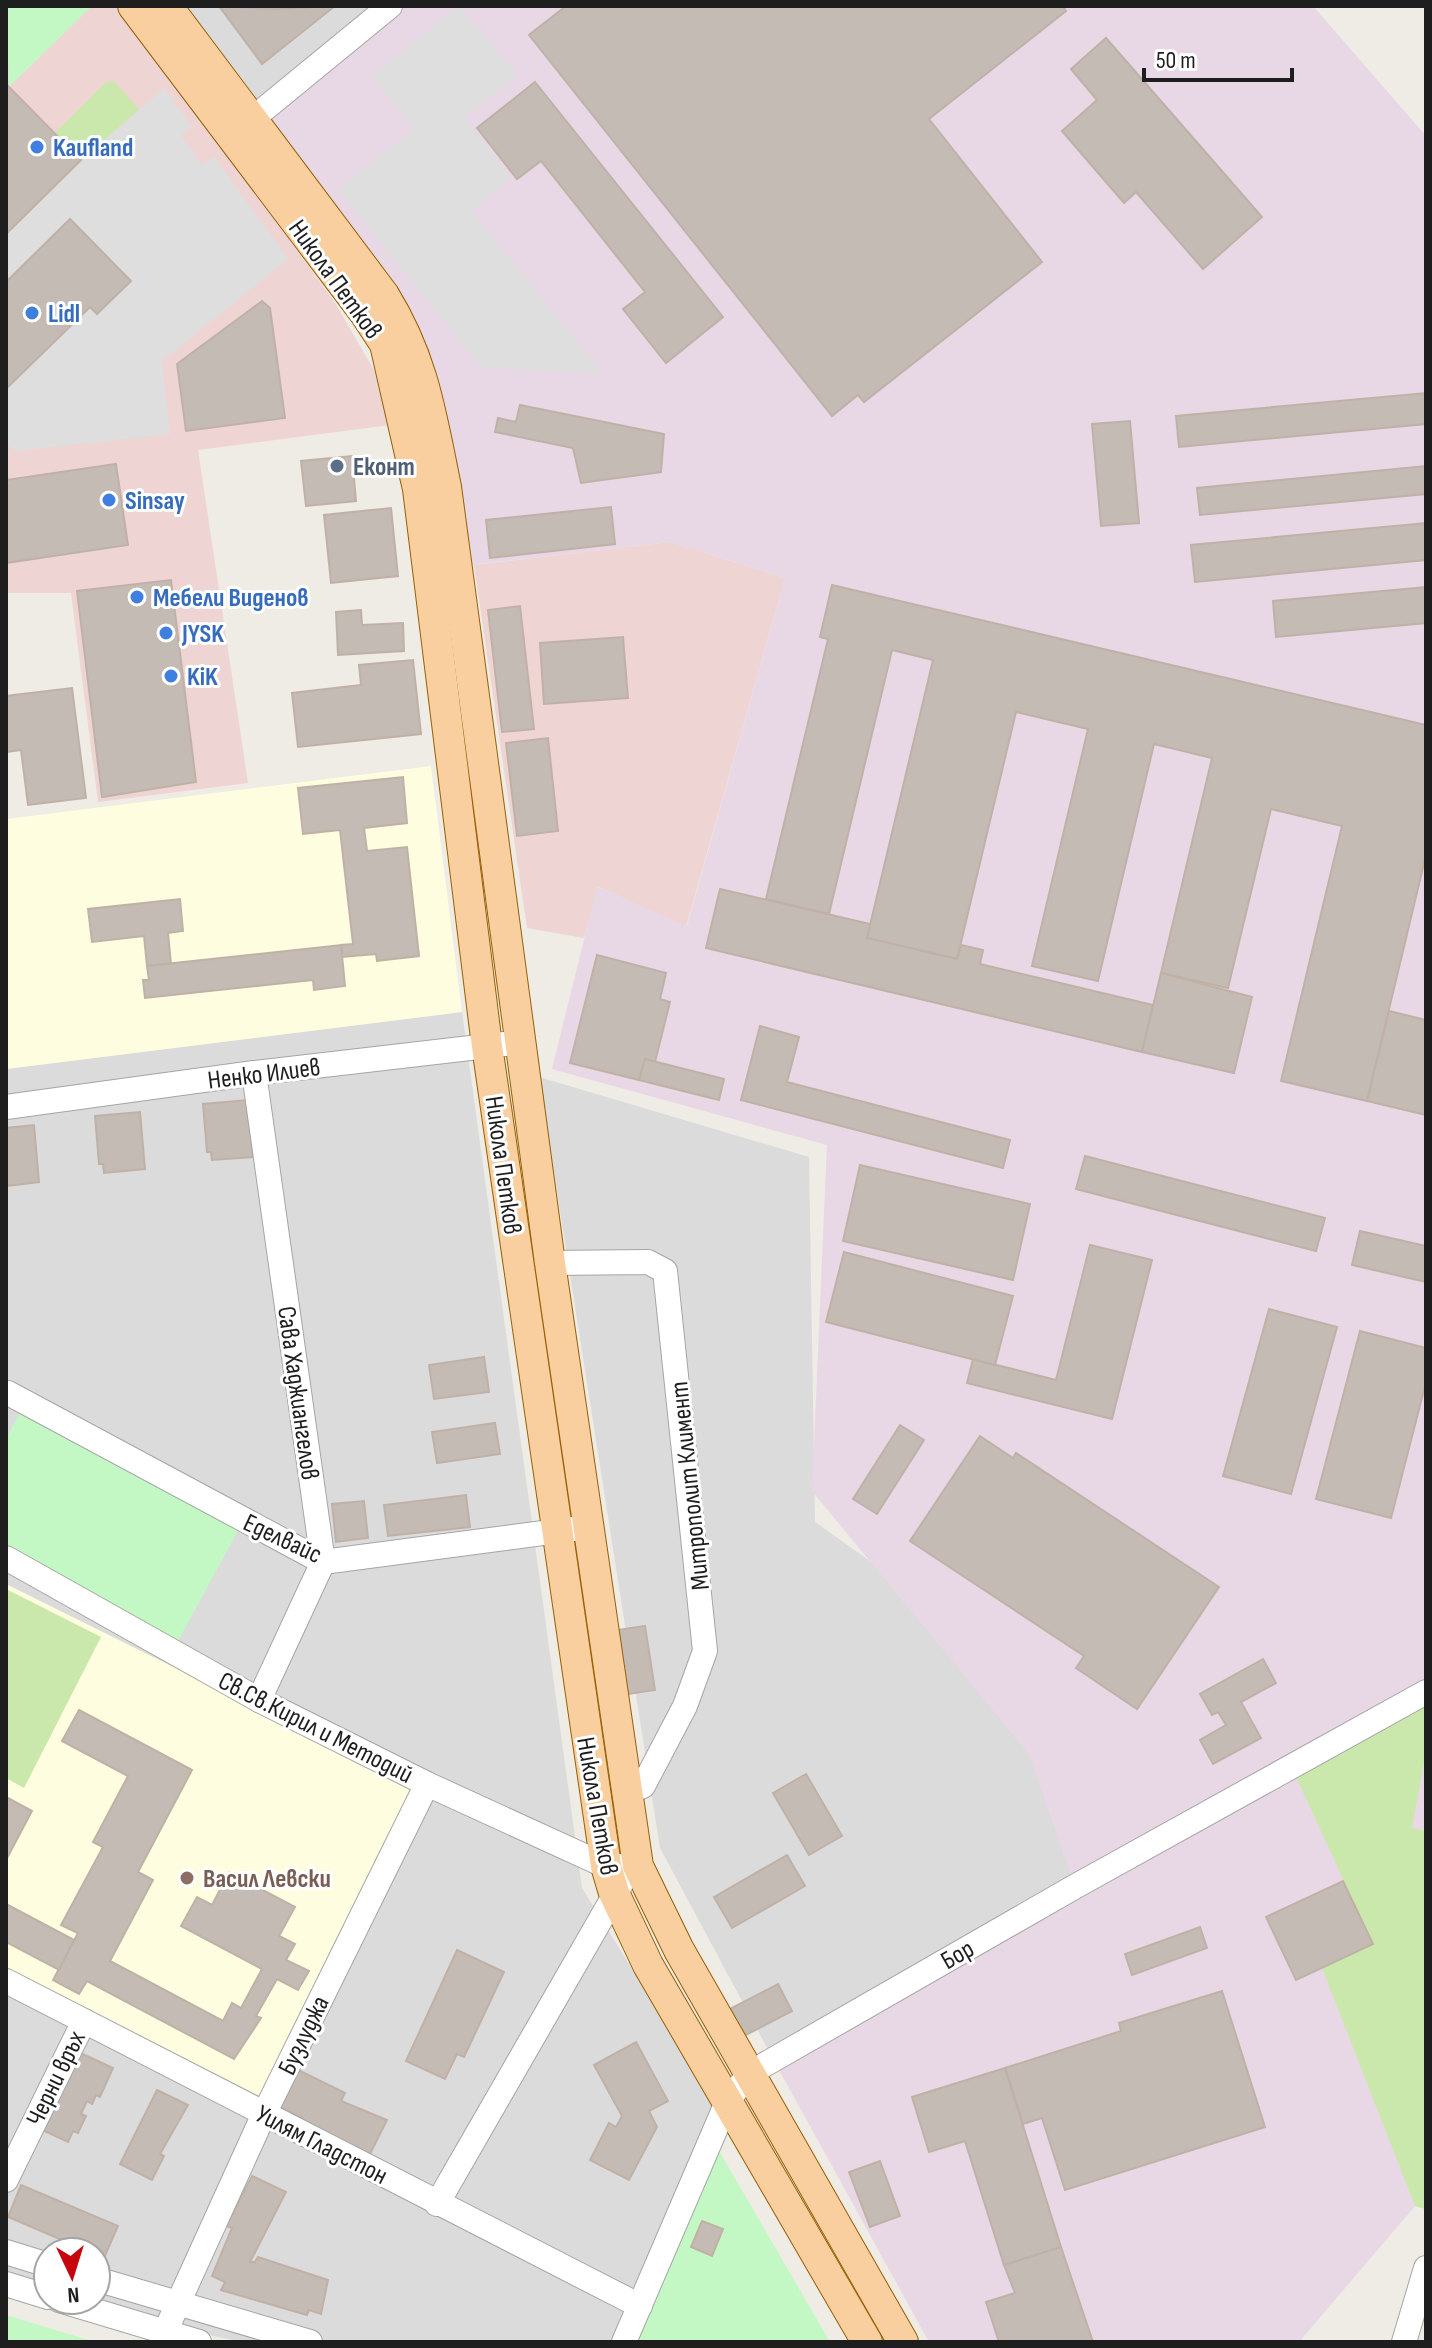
<svg xmlns="http://www.w3.org/2000/svg" width="1432" height="2348" font-family="'Sofia Sans Condensed',sans-serif">
  <style>
    .residential { fill: #dcdbdb; fill-rule: evenodd }
    .commercial { fill: #efd4d4 }
    .industrial { fill: #e8d7e5 }
    .education { fill: #fefddf }
    .grass { fill: #cbe8ac }
    .park { fill: #c3f8c5 }
    .parking { fill: #dedede }
    .building { fill: #c3bbb4; stroke: #c0b1a7; stroke-width: 2 }
    .lines { fill: none; stroke-linecap: round; stroke-linejoin: round }
    .minor-casing { stroke: #a5a5a5; stroke-width: 26 }
    .major-casing { stroke: #956004; stroke-width: 32 }
    .minor { stroke: #fff; stroke-width: 24 }
    .major { stroke: #f9cf9f; stroke-width: 30 }
    .shop-dot { fill: #3f7fe0; stroke: #fff; stroke-width: 3 }
    .service-dot { fill: #5c6f8a; stroke: #fff; stroke-width: 3 }
    .education-dot { fill: #8d6e63; stroke: #fff; stroke-width: 3 }
    .labels { text-anchor: middle; stroke-width: 6; stroke-linejoin: round; paint-order: stroke }
    .shop-label { font-size: 26px; font-weight: bold; fill: #366cbe; stroke: #fff; text-anchor: start }
    .street-label { font-size: 26px; fill: #1e1e1e; stroke: #fff }
    .service-label { font-size: 26px; font-weight: bold; fill: #4e5e75; stroke: #fff; text-anchor: start }
    .education-label { font-size: 26px; font-weight: bold; fill: #785e54; stroke: #fff; text-anchor: start }
  </style>
  <rect width="100%" height="100%" fill="#efebe5"/>
  <g class="residential">
    <polygon points="164,6 397,6 252,121"/>
    <path d="M462,1012L582,1888L715,2103L613,2342H242L6,2292V1069ZM48,2252H96V2300H48Z"/>
    <polygon points="539,1077 809,1157 815,1522 1206,1800 778,2068 660,1848"/>
  </g>
  <g class="commercial">
    <polygon points="6,6 120,6 335,303 374,370 390,425 198,450 248,783 98,802 71,593 6,593"/>
    <polygon points="670,542 785,578 686,927 598,887 584,938 527,928 474,565"/>
  </g>
  <polygon class="industrial" points="397,6 1313,6 1426,136 1426,2209 1415,2206 1299,2342 929,2342 778,2068 1075,1886 1029,1754 812,1491 827,1145 552,1069 597,887 687,926 785,578 670,542 455,567 446,487 252,121"/>
  <g class="education">
    <polygon points="431,766 462,1012 6,1069 6,819"/>
    <polygon points="6,1584 415,1787 259,2096 6,1969"/>
  </g>
  <g class="grass">
    <polygon points="114,81 139,110 81,160 55,133 105,83"/>
    <polygon points="6,1589 101,1637 24,1788 6,1778"/>
    <polygon points="1426,1692 1426,1751 1412,1828 1426,1831 1426,2209 1415,2206 1322,1968 1373,1944 1291,1766"/>
  </g>
  <g class="park">
    <polygon points="6,6 88,6 90,8 9,87"/>
    <polygon points="23,1406 242,1523 176,1645 6,1554 6,1439"/>
    <polygon points="718,2149 830,2342 624,2342"/>
    <polygon points="6,2315 95,2342 6,2342"/>
  </g>
  <g class="parking">
    <polygon points="459,6 518,75 465,117 510,178 472,212 604,375 481,367 338,190 414,129 372,76"/>
    <polygon points="164,88 192,127 181,136 202,165 214,156 288,259 162,361 170,434 15,451 6,442 6,234 81,160"/>
  </g>
  <g class="building">
    <polygon points="219,6 274,9 335,6 262,64"/>
    <polygon points="566,6 1063,6 1066,11 929,119 1042,262 864,402 858,395 832,416 529,35"/>
    <polygon points="1106,38 1262,217 1203,269 1136,192 1124,203 1062,131 1097,100 1071,69"/>
    <polygon points="535,82 723,317 666,363 623,309 645,292 541,161 517,179 477,128"/>
    <polygon points="6,84 81,160 6,234"/>
    <polygon points="70,219 131,281 97,314 90,307 6,389 6,282"/>
    <polygon points="262,301 270,308 285,418 186,431 177,364"/>
    <polygon points="1426,393 1426,424 1179,447 1176,416"/>
    <polygon points="520,405 664,434 661,472 581,483 573,448 495,432 498,418 516,422"/>
    <polygon points="1130,421 1139,523 1101,526 1092,424"/>
    <polygon points="352,456 356,501 306,506 301,461"/>
    <polygon points="116,464 128,545 6,563 6,480"/>
    <polygon points="1426,466 1426,494 1200,515 1197,488"/>
    <polygon points="611,507 615,544 490,558 486,520"/>
    <polygon points="391,508 398,576 331,583 324,515"/>
    <polygon points="1426,523 1426,560 1195,582 1191,545"/>
    <polygon points="171,580 196,782 102,797 77,591"/>
    <polygon points="832,585 1426,725 1426,855 1367,1101 1281,1081 1342,826 1271,809 1228,988 1161,973 1212,758 1154,744 1098,981 1032,966 1088,729 1016,712 957,959 867,938 933,660 892,650 829,914 766,899 828,639 820,637"/>
    <polygon points="1426,587 1426,623 1276,637 1273,601"/>
    <polygon points="520,606 534,729 502,732 488,610"/>
    <polygon points="361,610 362,625 403,623 404,651 338,655 336,612"/>
    <polygon points="623,637 628,698 544,704 540,643"/>
    <polygon points="413,660 421,734 298,747 292,693 361,685 359,665"/>
    <polygon points="72,688 86,798 28,805 21,750 6,752 6,696"/>
    <polygon points="548,738 558,831 517,836 506,743"/>
    <polygon points="403,777 407,823 364,828 367,851 407,847 419,956 377,961 376,954 342,957 341,945 353,944 340,830 303,834 298,788"/>
    <polygon points="720,889 870,924 867,938 957,959 961,945 983,950 980,964 1153,1005 1142,1052 706,948"/>
    <polygon points="180,899 183,931 168,933 171,964 147,966 144,936 92,942 88,909"/>
    <polygon points="341,945 345,986 314,990 313,980 145,998 143,980 149,980 147,966"/>
    <polygon points="597,955 666,973 660,999 670,1002 655,1062 645,1059 639,1080 570,1063"/>
    <polygon points="1161,973 1252,997 1234,1073 1142,1052"/>
    <polygon points="1389,1011 1426,1020 1426,1115 1367,1101"/>
    <polygon points="760,1026 799,1037 787,1082 1010,1140 1003,1168 741,1100"/>
    <polygon points="645,1059 724,1079 719,1100 639,1080"/>
    <polygon points="248,1100 253,1157 212,1160 211,1152 207,1152 203,1104"/>
    <polygon points="140,1112 145,1169 104,1173 103,1164 99,1164 95,1116"/>
    <polygon points="34,1125 39,1182 6,1186 6,1128"/>
    <polygon points="1085,1156 1325,1218 1316,1251 1076,1189"/>
    <polygon points="860,1165 1030,1204 1013,1280 843,1241"/>
    <polygon points="1360,1231 1426,1246 1426,1282 1352,1265"/>
    <polygon points="1090,1245 1152,1260 1112,1419 967,1383 973,1359 1056,1380"/>
    <polygon points="844,1252 1013,1296 995,1365 826,1322"/>
    <polygon points="1269,1309 1337,1327 1291,1494 1223,1476"/>
    <polygon points="1360,1331 1426,1348 1426,1382 1391,1518 1316,1499"/>
    <polygon points="484,1357 489,1392 434,1399 429,1365"/>
    <polygon points="495,1423 500,1454 437,1463 432,1432"/>
    <polygon points="900,1425 924,1440 877,1514 853,1499"/>
    <polygon points="980,1436 1013,1458 1016,1453 1219,1587 1137,1709 1076,1668 1084,1656 910,1541"/>
    <polygon points="466,1495 470,1527 388,1536 384,1505"/>
    <polygon points="364,1501 368,1538 336,1542 332,1504"/>
    <polygon points="645,1626 655,1690 621,1695 611,1631"/>
    <polygon points="1263,1659 1276,1683 1241,1702 1261,1738 1213,1764 1200,1740 1226,1725 1218,1712 1212,1715 1200,1694"/>
    <polygon points="79,1710 192,1770 138,1872 153,1880 110,1961 223,2021 232,2003 241,2008 262,1969 181,1926 197,1897 212,1905 229,1872 295,1907 279,1936 295,1944 286,1960 309,1971 298,1990 277,1979 256,2016 261,2018 234,2059 87,1981 79,1994 53,1980 78,1933 61,1925 103,1847 93,1842 128,1776 62,1741"/>
    <polygon points="806,1774 842,1836 809,1855 773,1793"/>
    <polygon points="6,1797 32,1811 6,1860"/>
    <polygon points="787,1855 805,1886 732,1928 714,1897"/>
    <polygon points="1343,1881 1373,1944 1296,1980 1266,1917"/>
    <polygon points="6,1904 74,1940 59,1970 6,1942"/>
    <polygon points="1200,1927 1207,1948 1132,1975 1125,1954"/>
    <polygon points="457,1950 504,1972 464,2057 457,2054 445,2079 406,2061"/>
    <polygon points="778,1984 792,2011 742,2037 728,2010"/>
    <polygon points="1222,1991 1265,2127 1065,2190 1042,2118 1023,2124 1005,2068 1121,2031 1119,2023"/>
    <polygon points="636,2042 668,2101 649,2111 657,2127 629,2180 590,2160 609,2123 616,2127 622,2116 594,2065"/>
    <polygon points="74,2050 113,2068 100,2097 96,2095 92,2104 87,2101 81,2114 86,2116 78,2133 73,2131 68,2142 38,2128"/>
    <polygon points="1005,2068 1061,2247 1004,2265 965,2141 929,2152 912,2097"/>
    <polygon points="296,2069 345,2093 341,2101 387,2120 370,2154 299,2124 302,2118 278,2106"/>
    <polygon points="157,2090 188,2105 160,2154 164,2156 152,2180 120,2164"/>
    <polygon points="880,2161 900,2216 870,2227 849,2172"/>
    <polygon points="252,2176 286,2192 250,2262 255,2262 258,2257 328,2280 321,2314 309,2310 307,2315 221,2290 225,2282 212,2276 232,2228 226,2226"/>
    <polygon points="21,2185 118,2226 104,2258 8,2217"/>
    <polygon points="702,2221 723,2229 712,2256 691,2247"/>
    <polygon points="1061,2247 1093,2342 999,2342 986,2302 1015,2293 1004,2265"/>
  </g>
  <g class="lines">
    <g class="minor-casing">
      <g id="minor">
        <polyline points="240,129 390,6"/>
        <polyline points="254,1073 323,1562 259,1700"/>
        <polyline points="6,1107 254,1073 522,1042"/>
        <polyline points="550,1263 648,1262 665,1271 705,1651 685,1706 643,1786 626,1793"/>
        <polyline points="8,1393 323,1562 573,1529"/>
        <polyline points="6,1558 259,1700 427,1784 606,1866 619,1866"/>
        <polyline points="6,1981 640,2306"/>
        <polyline points="6,2180 84,2021"/>
        <polyline points="437,2204 621,1884"/>
        <polyline points="6,2252 48,2265"/>
        <polyline points="96,2279 310,2342"/>
        <polyline points="6,2284 48,2297"/>
        <polyline points="59,2300 199,2342"/>
        <polyline points="165,2332 264,2114 427,1784"/>
        <polyline points="624,2342 728,2100 750,2073 1076,1886 1426,1692"/>
        <polyline points="1404,2342 1426,2268"/>
      </g>
    </g>
    <g class="major-casing">
      <g id="major">
        <polyline points="133,6 364,312 385,344 418,489 487,1046 606,1866 614,1893 648,1965 867,2342"/>
        <path d="M167,6L384,295C424,360 431,414 446,487L550,1263L638,1866L679,1950L903,2342"/>
      </g>
    </g>
    <use href="#minor" class="minor"/>
    <use href="#major" class="major"/>
  </g>
  <g class="shop-dot">
    <circle cx="37" cy="147" r="8"/>
    <circle cx="32" cy="313" r="8"/>
    <circle cx="109" cy="500" r="8"/>
    <circle cx="137" cy="597" r="8"/>
    <circle cx="166" cy="633" r="8"/>
    <circle cx="171" cy="676" r="8"/>
  </g>
  <circle class="service-dot" cx="337" cy="466" r="8"/>
  <circle class="education-dot" cx="187" cy="1878" r="8"/>
  <g class="labels">
    <g class="shop-label">
      <text x="53" y="156">Kaufland</text>
      <text x="48" y="322">Lidl</text>
      <text x="125" y="509">Sinsay</text>
      <text x="153" y="606">Мебели Виденов</text>
      <text x="182" y="642">JYSK</text>
      <text x="187" y="685">KiK</text>
    </g>
    <g class="street-label">
      <text transform="translate(336 279) rotate(54)" y="9">Никола Петков</text>
      <text transform="translate(264 1073) rotate(-7)" y="9">Ненко Илиев</text>
      <text transform="translate(504 1165) rotate(82)" y="9">Никола Петков</text>
      <text transform="translate(299 1393) rotate(82)" y="9">Сава Хаджиангелов</text>
      <text transform="translate(689 1486) rotate(-96)" y="9">Митрополит Климент</text>
      <text transform="translate(283 1538) rotate(25)" y="9">Еделвайс</text>
      <text transform="translate(316 1727) rotate(27)" y="9">Св.Св.Кирил и Методий</text>
      <text transform="translate(598 1806) rotate(80)" y="9">Никола Петков</text>
      <text transform="translate(957 1954) rotate(-30)" y="9">Бор</text>
      <text transform="translate(303 2035) rotate(-64)" y="9">Бузлуджа</text>
      <text transform="translate(55 2078) rotate(-64)" y="9">Черни връх</text>
      <text transform="translate(322 2144) rotate(27)" y="9">Уилям Гладстон</text>
    </g>
    <g class="service-label">
      <text x="353" y="475">Еконт</text>
    </g>
    <g class="education-label">
      <text x="203" y="1887">Васил Левски</text>
    </g>
  </g>
  <rect width="1432" height="2348" fill="none" stroke="#1e1e1e" stroke-width="16"/>
  <g transform="translate(72 2276) rotate(176)"><circle r="38" fill="#ffffff" stroke="#a5a5a5" stroke-width="2"/>
  <path d="M0-6L14 30L0 20L-14 30Z" fill="#c7050c"/>
  <text y="-12" font-size="22" font-weight="bold" text-anchor="middle" fill="#1e1e1e">N</text>
  </g>
  <path d="M1144 68v12h148v-12" fill="none" stroke="#1e1e1e" stroke-width="4"/>
  <text x="1156" y="68" font-size="24" fill="#1e1e1e" stroke="#ffffff" stroke-width="6" paint-order="stroke">50 m</text>
</svg>
